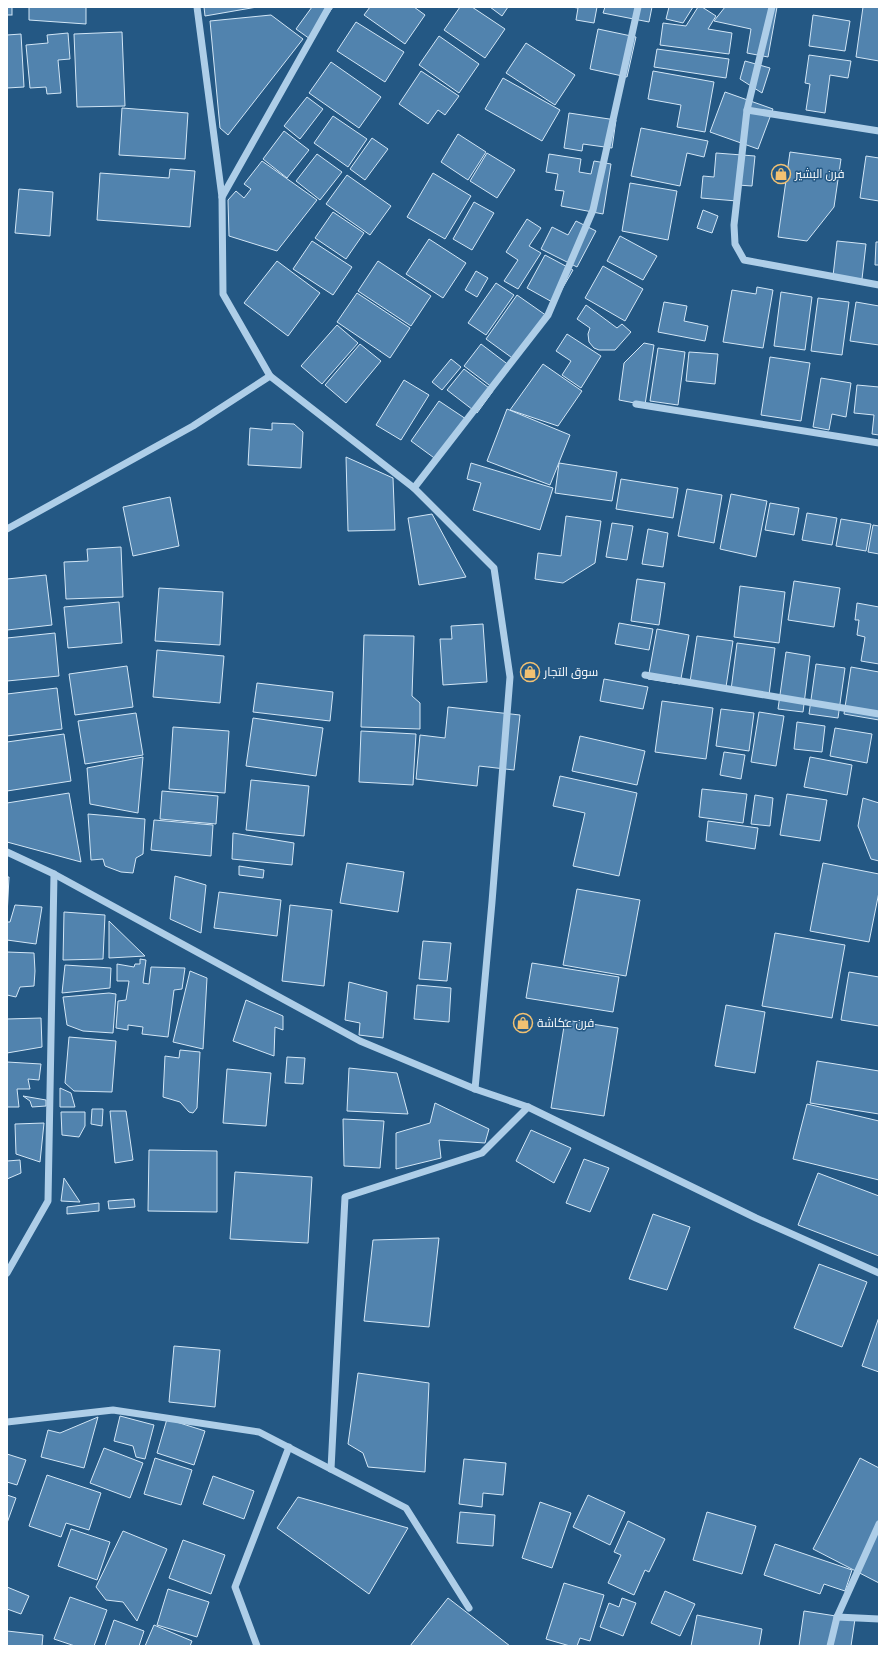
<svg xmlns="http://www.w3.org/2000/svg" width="886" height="1653" font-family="Lato,Cairo,sans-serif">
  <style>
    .building { fill: #5183ae; stroke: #d2e6f6 }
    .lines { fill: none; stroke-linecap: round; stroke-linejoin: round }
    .minor { stroke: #aecee8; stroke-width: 7 }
    .labels { text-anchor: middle; stroke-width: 3; stroke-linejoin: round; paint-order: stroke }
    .poi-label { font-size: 12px; fill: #fff; stroke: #245884; text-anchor: start }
  </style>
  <rect width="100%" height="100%" fill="#245884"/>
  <g class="building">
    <rect x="7" y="7" width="5" height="8"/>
    <polygon points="29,7 86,7 86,24 29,20"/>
    <polygon points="204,7 257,7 205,16"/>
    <polygon points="312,7 333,7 310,39 296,29"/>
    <polygon points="370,7 414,7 425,15 405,44 364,15"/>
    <polygon points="460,7 472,7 505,29 485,58 444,30"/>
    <polygon points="490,7 508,7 502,16"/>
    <polygon points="571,7 597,7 594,23 576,20 578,8"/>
    <polygon points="605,7 652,7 649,22 603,13"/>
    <polygon points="669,7 693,7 683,23 666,19"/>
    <polygon points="698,7 702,7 716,16 708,29 732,33 729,54 660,45 663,23 686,26"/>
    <polygon points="725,7 777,7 768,57 747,53 751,29 714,21"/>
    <polygon points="863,7 879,7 879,61 856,57"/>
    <polygon points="271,15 303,39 228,135 220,128 210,21"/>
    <polygon points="813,15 850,21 845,51 809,46"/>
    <polygon points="356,22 404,52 385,82 337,51"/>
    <polygon points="598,29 636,37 627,77 590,69"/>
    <polygon points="122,32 125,106 77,107 74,34"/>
    <polygon points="68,33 70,59 58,60 61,93 47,94 46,87 30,88 26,45 48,43 47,35"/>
    <polygon points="21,34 24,87 7,88 7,35"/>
    <polygon points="439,36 479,64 459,93 419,65"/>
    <polygon points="526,43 575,75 555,105 506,73"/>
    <polygon points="657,49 729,59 726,78 654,67"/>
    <polygon points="809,55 851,61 848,78 830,75 825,113 806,110 810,84 805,83"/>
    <polygon points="745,61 770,68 762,93 740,79"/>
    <polygon points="331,62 381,97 359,128 309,93"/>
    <polygon points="421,71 459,96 445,115 438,110 428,124 399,104"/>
    <polygon points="653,71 714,82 705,132 677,127 681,105 648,99"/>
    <polygon points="503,78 560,110 542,141 485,109"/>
    <polygon points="725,92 773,109 758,149 710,132"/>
    <polygon points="307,97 323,109 300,139 284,126"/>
    <polygon points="122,108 188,113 185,159 119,155"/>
    <polygon points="569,113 616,120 612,148 583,144 582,151 564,148"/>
    <polygon points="333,116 367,139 348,167 314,143"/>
    <polygon points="641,128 708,141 704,157 687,153 680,186 631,176"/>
    <polygon points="284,131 309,150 287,178 263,159"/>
    <polygon points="458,134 486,152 468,180 441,162"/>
    <polygon points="372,138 388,149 365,180 350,169"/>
    <polygon points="790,152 841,159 834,207 807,241 778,237"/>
    <polygon points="487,153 515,170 497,198 470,181"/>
    <polygon points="716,153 755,156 752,186 738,185 737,201 701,198 703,176 714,177"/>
    <polygon points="317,154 342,172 320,200 296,181"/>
    <polygon points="549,154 581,159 579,172 591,174 594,161 611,164 603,214 561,206 564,191 555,190 558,174 546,172"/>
    <polygon points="866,156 879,158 879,201 860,198"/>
    <polygon points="262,161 317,200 277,251 229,236 228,200 236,191 244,198 251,189 244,184"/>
    <polygon points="170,169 195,171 190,227 97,220 100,173 169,178"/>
    <polygon points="433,173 471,196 445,239 407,217"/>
    <polygon points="347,175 391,206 370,235 326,204"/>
    <polygon points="630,183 677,191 668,240 622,231"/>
    <polygon points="19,189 53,192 50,236 15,233"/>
    <polygon points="474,202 494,213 472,250 453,239"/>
    <polygon points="703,210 718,216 712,233 697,228"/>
    <polygon points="333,212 364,233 346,259 315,238"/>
    <polygon points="527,219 541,228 529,246 541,253 518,289 504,281 518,260 506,252"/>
    <polygon points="576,221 596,231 577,267 541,249 552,227 568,235"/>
    <polygon points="620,236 657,256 643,280 607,261"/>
    <polygon points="429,239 466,263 443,298 406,274"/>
    <polygon points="312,241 352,267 333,295 293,269"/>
    <polygon points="837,241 866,244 862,279 833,276"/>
    <polygon points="876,242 879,242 879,265 875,265"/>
    <polygon points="545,255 573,270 554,303 527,288"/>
    <polygon points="277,261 320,293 288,336 244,303"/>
    <polygon points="378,261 431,296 411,326 358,291"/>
    <polygon points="603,266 643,289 625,321 585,298"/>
    <polygon points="476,271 488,278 477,297 465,290"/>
    <polygon points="496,283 514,295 486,335 468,323"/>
    <polygon points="757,287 773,290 763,348 723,342 732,290 756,294"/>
    <polygon points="781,292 812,297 805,350 774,346"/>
    <polygon points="357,293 410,328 390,358 337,322"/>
    <polygon points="517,295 547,316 515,360 486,339"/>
    <polygon points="818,298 849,302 842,355 811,351"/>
    <polygon points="664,302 687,306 684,321 708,326 705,341 658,332"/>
    <polygon points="856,302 879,306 879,345 850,341"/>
    <polygon points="586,305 617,328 622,324 631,332 615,350 599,350 594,348 589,342 588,334 590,328 577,319"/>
    <polygon points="337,325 358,343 322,384 301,366"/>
    <polygon points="567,334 601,356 581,388 562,375 571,361 556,351"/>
    <polygon points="644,343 654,345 645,405 619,400 624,363"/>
    <polygon points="360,344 381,361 346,403 325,385"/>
    <polygon points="481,344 510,366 493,388 464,366"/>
    <polygon points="658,348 685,352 678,405 650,401"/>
    <polygon points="689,352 718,354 715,384 686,381"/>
    <polygon points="770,357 810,363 801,421 761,415"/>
    <polygon points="451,359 461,367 442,390 432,382"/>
    <polygon points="543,364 582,391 558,426 510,410"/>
    <polygon points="464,369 493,391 477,413 447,390"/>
    <polygon points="821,378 851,383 846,417 832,414 829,430 813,427"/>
    <polygon points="404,380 429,395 401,440 376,425"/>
    <polygon points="857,385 879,387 879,435 872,434 874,415 854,413"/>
    <polygon points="439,401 466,419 437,460 411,441"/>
    <polygon points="507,409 570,435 550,485 487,461"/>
    <polygon points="272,423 294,424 303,432 301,468 248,465 250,428 272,430"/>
    <polygon points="346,457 393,478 395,530 348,531"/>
    <polygon points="471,463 553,488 540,530 473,510 481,483 467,479"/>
    <polygon points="559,463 617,472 612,501 555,493"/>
    <polygon points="621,479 678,488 673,518 616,509"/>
    <polygon points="687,489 722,495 714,543 678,536"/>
    <polygon points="731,494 767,501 756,557 720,549"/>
    <polygon points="170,497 179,546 133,556 123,507"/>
    <polygon points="770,503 799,508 794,535 765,530"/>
    <polygon points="807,513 837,518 832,545 802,540"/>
    <polygon points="432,514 466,577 419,585 408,518"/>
    <polygon points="566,516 601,521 595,563 563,583 535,579 538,553 561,556"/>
    <polygon points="841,519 871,524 866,551 836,546"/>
    <polygon points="612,523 633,526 627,560 606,557"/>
    <polygon points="873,525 879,526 879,554 868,552"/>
    <polygon points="648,529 668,533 663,567 642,564"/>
    <polygon points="121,547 123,597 66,599 64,562 88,561 87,549"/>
    <polygon points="46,575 52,625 7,630 7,579"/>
    <polygon points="637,579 665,583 659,625 631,621"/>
    <polygon points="794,581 840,588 834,627 788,620"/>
    <polygon points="740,586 785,592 779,643 734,637"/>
    <polygon points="159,588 223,592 220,645 155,641"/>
    <polygon points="119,602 122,643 68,648 64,607"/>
    <polygon points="857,603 879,607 879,664 861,661 865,637 857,635 859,620 855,620"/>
    <polygon points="619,623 653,629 649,650 615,644"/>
    <polygon points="483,624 487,682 443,685 440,639 452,639 451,626"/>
    <polygon points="657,629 689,635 680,684 648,679"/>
    <polygon points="55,633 59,676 7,681 7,638"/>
    <polygon points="364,635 414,636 412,696 420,703 420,729 361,727"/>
    <polygon points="697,636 733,641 726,687 690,682"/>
    <polygon points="737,643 775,648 769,695 731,690"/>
    <polygon points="157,650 224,656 220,703 153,697"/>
    <polygon points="786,652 810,656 803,712 778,709"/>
    <polygon points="816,664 845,668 838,718 809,714"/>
    <polygon points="127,666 133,707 75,715 69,674"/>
    <polygon points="851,667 879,672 879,720 844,714"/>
    <polygon points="604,679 648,687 643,709 600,701"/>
    <polygon points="257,683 333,692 330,721 253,712"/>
    <polygon points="57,688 62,729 7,736 7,694"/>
    <polygon points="662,701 713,708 706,759 655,752"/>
    <polygon points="448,707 520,715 514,770 479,766 477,786 416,779 420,735 445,738"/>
    <polygon points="721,709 754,713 749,751 716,746"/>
    <polygon points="759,712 784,716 776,766 751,762"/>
    <polygon points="136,713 143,755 85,764 78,721"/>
    <polygon points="253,718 323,728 316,776 246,766"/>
    <polygon points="797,722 825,726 822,752 794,749"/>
    <polygon points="173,727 229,731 225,793 169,789"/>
    <polygon points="835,728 872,734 867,763 830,756"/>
    <polygon points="361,731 416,734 413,785 359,782"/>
    <polygon points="64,734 71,781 7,791 7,742"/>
    <polygon points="580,736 645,751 637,785 572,771"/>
    <polygon points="724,752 745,755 741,779 720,775"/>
    <polygon points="143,757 138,813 90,804 87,768"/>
    <polygon points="810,757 852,765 847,795 804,787"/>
    <polygon points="560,776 637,793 619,876 573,866 585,813 553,806"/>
    <polygon points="251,780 309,786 304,836 246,830"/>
    <polygon points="702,789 747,794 743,823 699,817"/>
    <polygon points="162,791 218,796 216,824 160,819"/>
    <polygon points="69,793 81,862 7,842 7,803"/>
    <polygon points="787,794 827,800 820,841 780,835"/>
    <polygon points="755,795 773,798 770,826 751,824"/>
    <polygon points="863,798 879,803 879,861 871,859 858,826"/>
    <polygon points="88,814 145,819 143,854 136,858 133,873 121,872 105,866 103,859 91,860"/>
    <polygon points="154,820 213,825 211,856 151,850"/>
    <polygon points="708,821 758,828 755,849 706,841"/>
    <polygon points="233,833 294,843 292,865 232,859"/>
    <polygon points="347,863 404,872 398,912 340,903"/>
    <polygon points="823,863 879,874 879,892 869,942 810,931"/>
    <polygon points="239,866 264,870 263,878 239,875"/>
    <polygon points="175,876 206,885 201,933 170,919"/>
    <polygon points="7,877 9,877 7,916"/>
    <polygon points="577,889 640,900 626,976 563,965"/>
    <polygon points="219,892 281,900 277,936 214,928"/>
    <polygon points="15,905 42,907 36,944 7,940 7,922 10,922"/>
    <polygon points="290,905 332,910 324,986 282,981"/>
    <polygon points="64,912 105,915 103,959 63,960"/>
    <polygon points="109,921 145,956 109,958"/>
    <polygon points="775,933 845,945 832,1018 762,1006"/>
    <polygon points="423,941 451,943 447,981 419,979"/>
    <polygon points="7,952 34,953 35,971 34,986 20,987 16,997 7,995"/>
    <polygon points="140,959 146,960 143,983 149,984 151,967 185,968 182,989 174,990 168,1037 142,1034 143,1027 128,1025 128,1030 116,1028 118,1001 126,1000 129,981 117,981 117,964 134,967 135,964 140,964"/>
    <polygon points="532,963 619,977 613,1012 526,998"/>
    <polygon points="65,965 111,968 110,988 62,993"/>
    <polygon points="190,971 207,978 203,1049 173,1042"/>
    <polygon points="849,972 879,977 879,1026 841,1020"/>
    <polygon points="349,982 387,992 383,1038 359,1035 360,1023 345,1020"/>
    <polygon points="417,985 451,988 449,1022 414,1019"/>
    <polygon points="109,993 116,994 113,1033 83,1031 67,1025 63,997"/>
    <polygon points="246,1000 283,1016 283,1030 275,1027 274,1056 233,1041"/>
    <polygon points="726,1005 765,1012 755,1073 715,1066"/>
    <polygon points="41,1018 42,1047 7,1053 7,1019"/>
    <polygon points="565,1020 618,1028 604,1116 551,1108"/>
    <polygon points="69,1037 116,1041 112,1092 74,1091 65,1083"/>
    <polygon points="180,1050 200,1052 197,1108 193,1113 189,1112 180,1102 163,1097 165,1056 179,1058"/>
    <polygon points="287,1057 305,1058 303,1084 285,1083"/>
    <polygon points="817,1061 879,1071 879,1114 810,1103"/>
    <polygon points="7,1062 41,1064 39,1080 28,1079 30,1089 17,1089 19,1107 7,1107"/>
    <polygon points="349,1068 397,1073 408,1114 347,1111"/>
    <polygon points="227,1069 271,1073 266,1126 223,1123"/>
    <polygon points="60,1088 71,1093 75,1107 60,1107"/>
    <polygon points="23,1096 46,1100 46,1106 32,1107 30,1101"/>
    <polygon points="435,1103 489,1129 485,1143 439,1140 441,1158 396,1169 396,1133 430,1123"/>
    <polygon points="807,1104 879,1121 879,1180 793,1159"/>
    <polygon points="92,1109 103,1109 102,1126 91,1124"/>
    <polygon points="110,1111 126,1111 133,1160 115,1163"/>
    <polygon points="61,1112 85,1112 85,1126 79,1137 62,1135"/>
    <polygon points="343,1119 384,1121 380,1168 344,1166"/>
    <polygon points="44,1123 40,1162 16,1154 15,1124"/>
    <polygon points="531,1130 571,1148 554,1183 516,1161"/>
    <polygon points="149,1150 217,1151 217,1212 148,1211"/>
    <polygon points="584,1159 609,1168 590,1212 566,1203"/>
    <polygon points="20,1160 21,1173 7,1179 7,1161"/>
    <polygon points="235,1172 312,1177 308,1243 230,1239"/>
    <polygon points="818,1173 879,1196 879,1256 798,1225"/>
    <polygon points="64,1178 80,1202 61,1201"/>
    <polygon points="134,1199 135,1207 109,1209 108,1201"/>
    <polygon points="99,1203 99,1211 67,1214 67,1207"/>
    <polygon points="653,1214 690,1227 667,1290 629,1279"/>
    <polygon points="439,1238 429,1327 364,1321 373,1240"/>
    <polygon points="819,1264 867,1282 842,1347 794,1328"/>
    <polygon points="879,1317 879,1372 862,1366"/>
    <polygon points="174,1346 220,1350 215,1407 169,1402"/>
    <polygon points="358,1373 429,1383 425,1472 368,1467 363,1453 348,1444"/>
    <polygon points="120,1416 154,1425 145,1459 136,1457 133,1446 114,1441"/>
    <polygon points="98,1417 84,1468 41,1457 48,1430 60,1433"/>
    <polygon points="167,1419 205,1431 194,1465 157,1453"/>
    <polygon points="104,1448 143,1463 130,1498 90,1483"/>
    <polygon points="7,1454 26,1460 17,1485 7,1482"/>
    <polygon points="155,1458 192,1470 181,1505 144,1494"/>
    <polygon points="860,1458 879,1468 879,1583 813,1549"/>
    <polygon points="464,1459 506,1463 503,1495 483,1493 482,1507 459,1504"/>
    <polygon points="47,1475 101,1493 89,1530 66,1523 61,1537 29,1526"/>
    <polygon points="213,1476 254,1491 244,1519 203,1504"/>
    <polygon points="7,1495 16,1498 7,1523"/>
    <polygon points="588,1495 625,1512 610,1545 573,1527"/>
    <polygon points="298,1497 408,1528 369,1594 277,1528"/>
    <polygon points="540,1502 571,1513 552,1568 522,1558"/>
    <polygon points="460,1512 495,1515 493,1546 457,1543"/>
    <polygon points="707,1512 756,1526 742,1574 693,1560"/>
    <polygon points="628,1521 665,1539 649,1572 645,1570 634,1595 608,1583 621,1555 614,1552"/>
    <polygon points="71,1529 110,1542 97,1580 58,1566"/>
    <polygon points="123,1531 167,1549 137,1621 123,1602 106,1600 96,1587"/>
    <polygon points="183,1540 225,1555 211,1594 169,1578"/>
    <polygon points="775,1544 852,1570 845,1591 824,1584 820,1594 764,1575"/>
    <polygon points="564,1583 604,1595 590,1641 580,1638 577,1646 570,1646 546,1639"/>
    <polygon points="7,1587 29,1596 21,1614 7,1609"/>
    <polygon points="168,1589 209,1602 197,1637 157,1625"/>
    <polygon points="665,1591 695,1604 680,1636 651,1623"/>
    <polygon points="70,1597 107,1610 94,1646 75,1646 54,1639"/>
    <polygon points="448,1598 510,1646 410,1646"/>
    <polygon points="622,1598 636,1603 623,1636 600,1627 609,1603 619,1607"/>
    <polygon points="804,1611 855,1619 851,1646 799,1646"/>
    <polygon points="697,1615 762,1629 759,1646 691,1646"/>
    <polygon points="114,1620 144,1631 139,1646 105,1646"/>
    <polygon points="154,1625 192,1641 190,1646 145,1646"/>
    <polygon points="7,1631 43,1635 42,1646 7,1646"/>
  </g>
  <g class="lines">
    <g class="minor">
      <polyline points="197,7 222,197 223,294 270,376 414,488 494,568 510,677 492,902 475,1089"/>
      <polyline points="772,7 747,110 734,225 735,244 744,260 879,285"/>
      <polyline points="747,110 879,131"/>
      <polyline points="222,197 329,7"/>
      <polyline points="636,404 879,443"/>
      <polyline points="414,488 548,315 593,210 638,7"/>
      <polyline points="7,529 193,426 270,376"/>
      <polyline points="645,675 879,714"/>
      <polyline points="7,852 54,874 360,1041 475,1089 528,1107 756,1218 879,1273"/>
      <polyline points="7,1273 48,1201 54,874"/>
      <polyline points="7,1422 113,1410 259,1432 406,1508 469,1608"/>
      <polyline points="331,1469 345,1197 482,1153 528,1107"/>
      <polyline points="837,1617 879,1619"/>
      <polyline points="257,1646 235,1587 289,1447"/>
      <polyline points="830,1646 837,1617 879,1524"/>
    </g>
  </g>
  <defs>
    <g id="shop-ring" transform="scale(1)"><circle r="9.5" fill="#245884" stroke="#f2c172" stroke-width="1.5"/><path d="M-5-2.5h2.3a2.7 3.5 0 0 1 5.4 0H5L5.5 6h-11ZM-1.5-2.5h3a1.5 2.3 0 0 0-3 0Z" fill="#f2c172"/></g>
  </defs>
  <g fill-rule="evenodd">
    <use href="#shop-ring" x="781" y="174"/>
    <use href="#shop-ring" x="530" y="672"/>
    <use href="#shop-ring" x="523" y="1023"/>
  </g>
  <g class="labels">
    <g class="poi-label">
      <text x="795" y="178">فرن البشير</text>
      <text x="544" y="676">سوق التجار</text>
      <text x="537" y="1027">فرن عكاشة</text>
    </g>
  </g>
  <rect width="886" height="1653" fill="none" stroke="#ffffff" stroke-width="16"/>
</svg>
